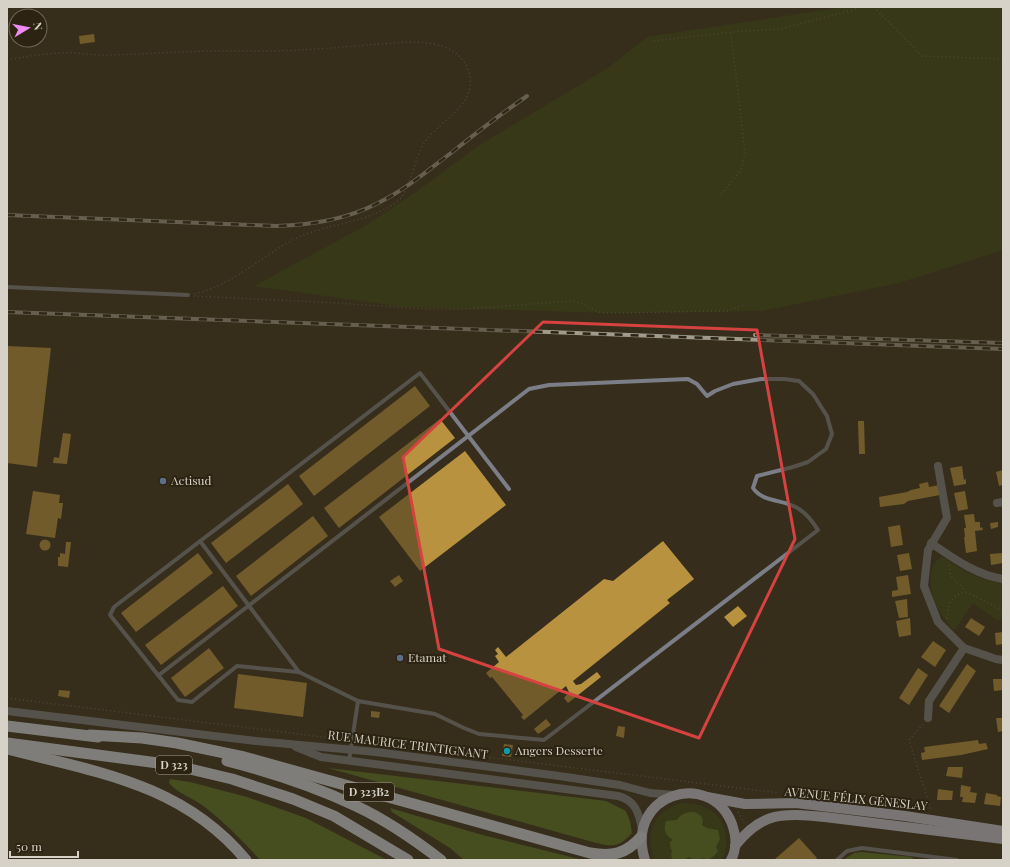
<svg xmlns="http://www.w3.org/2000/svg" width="1010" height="867" font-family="'Playfair Display',serif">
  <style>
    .green { fill: #354616 }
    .forest { fill: #597425 }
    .building { fill: #b8923e }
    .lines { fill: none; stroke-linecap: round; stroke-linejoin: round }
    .path { stroke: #6c6455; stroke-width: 1.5; stroke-dasharray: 1 3; stroke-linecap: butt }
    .service { stroke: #7b7e87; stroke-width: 4 }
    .minor { stroke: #7b7e87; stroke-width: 8 }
    .primary { stroke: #c8cde0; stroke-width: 10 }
    .trunk { stroke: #d8ddee; stroke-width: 11 }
    .rail-casing { stroke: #a19b8e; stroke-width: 4 }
    .rail { stroke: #2c2312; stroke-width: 2.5; stroke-dasharray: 8; stroke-linecap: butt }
    .marked { fill: none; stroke: #d64240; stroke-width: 3; stroke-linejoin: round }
    .service-dot { fill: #5c6f8a; stroke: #2c2312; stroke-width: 1.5 }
    .culture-dot { fill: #0f9aa8; stroke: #2c2312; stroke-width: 1.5 }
    .labels { text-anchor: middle; stroke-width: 4; stroke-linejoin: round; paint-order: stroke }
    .shield { fill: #2c2312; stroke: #a49e91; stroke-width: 1 }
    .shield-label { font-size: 11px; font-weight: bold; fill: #d7d2c7 }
    .poi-label { font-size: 12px; fill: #d7d2c7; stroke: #2c2312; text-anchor: start }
    .street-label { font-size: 12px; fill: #d7d2c7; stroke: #2c2312 }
  </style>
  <rect width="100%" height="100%" fill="#362d1c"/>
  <g class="green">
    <polygon points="844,7 1003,7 1003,250 899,283 762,311 610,313 404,307 254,286 365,226 416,192 478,146 608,68 647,37"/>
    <path d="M943,557C963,570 979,581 1003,583V619L997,620L973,603L954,631C940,615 928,595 931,574C933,565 934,560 943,557Z"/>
    <path d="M681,803C704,803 722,811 726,836C727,844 726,853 722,860L654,859C645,831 653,813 681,803Z"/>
  </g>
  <g class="forest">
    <path d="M328,768L606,801L626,811L630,821L632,833C617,850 609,846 589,841Z"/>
    <path d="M170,779L190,782L247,797L306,818L387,860H260C243,841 225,823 206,808C194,798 179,795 169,783Z"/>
    <polygon points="390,808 479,834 583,860 464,860 450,848 392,812"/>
    <path d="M695,812L701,816L703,820L702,825L707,828L718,830L720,839L716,847L718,851L714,856L708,860L703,858L701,860H694L689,857L684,860H672L671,854L672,851L670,846V842L673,840C665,835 663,830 666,821L677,820C681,813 687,812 695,812Z"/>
    <polygon points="861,852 912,857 914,860 843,860 854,853"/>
  </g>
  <g class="building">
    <polygon points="94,34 95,42 80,44 79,36"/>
    <polygon points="7,346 51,348 37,467 7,463"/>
    <polygon points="415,386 430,406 314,496 299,476"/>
    <polygon points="440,419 455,438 339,528 324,508"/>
    <polygon points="858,421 864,421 865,454 859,454"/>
    <polygon points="63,433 71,434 67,464 53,463 54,457 59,458"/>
    <polygon points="465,451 506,505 420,571 379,517"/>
    <polygon points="962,466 964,480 966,479 966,484 954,486 950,468"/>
    <polygon points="1003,470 1003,485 999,486 996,472"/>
    <polygon points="928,482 929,487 939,485 940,495 908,501 904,504 880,507 879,497 907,492 911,490 920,488 919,484"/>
    <polygon points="288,484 303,504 226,563 211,543"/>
    <polygon points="33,491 60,495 59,503 63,503 61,519 58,518 55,538 26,534"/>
    <polygon points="965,491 968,509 958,511 954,493"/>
    <polygon points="974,514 975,522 980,522 980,528 982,527 983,530 975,531 977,551 966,553 964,537 965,537 964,528 966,528 964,515"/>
    <polygon points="313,516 328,536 251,596 236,576"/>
    <polygon points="998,522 998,527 991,529 990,523"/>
    <polygon points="900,525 903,545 891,547 888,527"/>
    <circle cx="45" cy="545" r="5.5"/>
    <polygon points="663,541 694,579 667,600 670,603 573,681 576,685 581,684 597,672 601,677 568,703 564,698 569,692 566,686 524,720 521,717 523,715 492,677 490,678 486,673 499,662 495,656 498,654 495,650 498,647 506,657 604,579 613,581"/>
    <polygon points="66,542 71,542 68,567 58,566 58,557 60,557 60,553 65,554"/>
    <polygon points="198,553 213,573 136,632 121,613"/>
    <polygon points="909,553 912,569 900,571 897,555"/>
    <polygon points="1003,553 1003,563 991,565 990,554"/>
    <polygon points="399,575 403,581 395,587 390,581"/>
    <polygon points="908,575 911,594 892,597 892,591 898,590 896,577"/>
    <polygon points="223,586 238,606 161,665 145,645"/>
    <polygon points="907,599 908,617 899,618 895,601"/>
    <polygon points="738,606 747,616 733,627 724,617"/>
    <polygon points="910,618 911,635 899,637 896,621"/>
    <polygon points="971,618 985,627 979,636 965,627"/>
    <polygon points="1003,632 1003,644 996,645 995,633"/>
    <polygon points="933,641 946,650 935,667 921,657"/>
    <polygon points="209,648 224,668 185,697 171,678"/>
    <polygon points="967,664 976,671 949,713 939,706"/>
    <polygon points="918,668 928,675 909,705 899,698"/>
    <polygon points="238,674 307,683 303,717 234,708"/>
    <polygon points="993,679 1003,679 1003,690 994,691"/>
    <polygon points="59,690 70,691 69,698 58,696"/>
    <polygon points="371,711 380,712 379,718 371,717"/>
    <polygon points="996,718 1003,718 1003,731 998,732"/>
    <polygon points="546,719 551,725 538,734 534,729"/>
    <polygon points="618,726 625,727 624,738 616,736"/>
    <polygon points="978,740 979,744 986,743 988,749 961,755 922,760 921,753 925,752 924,747"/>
    <polygon points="504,744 513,745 511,757 502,756"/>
    <polygon points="948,767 963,767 962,778 946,776"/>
    <polygon points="961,785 971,787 970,792 977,793 975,803 962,802 963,797 960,797"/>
    <polygon points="938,789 953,791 952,800 937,800"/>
    <polygon points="986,793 997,795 997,796 1001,797 1000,806 984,804"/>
    <polygon points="799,838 817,858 815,860 774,860"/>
  </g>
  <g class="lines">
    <g class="path">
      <polyline points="874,7 922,56 1003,59"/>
      <polyline points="654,41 731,32 780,29 863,7"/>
      <path d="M7,60C24,57 41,54 58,53C71,52 84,54 97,55C134,55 171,52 208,51C238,50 268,52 298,50C325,49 353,46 380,44C395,43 411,41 427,43C438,44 450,48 458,55C465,61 469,69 470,77C475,108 436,122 423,145C416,157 408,193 399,200C372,222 330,223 299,237C263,254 234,285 194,294"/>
      <polyline points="721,194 741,170 745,153 731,32"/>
      <polyline points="194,296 337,303 426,309 467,309 572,301 580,303 598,312 610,313 727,311 744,305"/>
      <polyline points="949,565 951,576 965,591"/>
      <path d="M947,619C949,603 949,598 965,592L975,596L1003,611"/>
      <polyline points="7,698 347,740"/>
      <polyline points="923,724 909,740 931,810"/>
      <polyline points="454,753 779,793"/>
      <polyline points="738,812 744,823"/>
    </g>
    <g class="service">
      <polyline points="7,287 188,295"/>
      <polyline points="200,541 299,672 358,701"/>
      <polyline points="299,672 237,666 192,702 178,700 110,615 114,607 420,373 509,489"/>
      <path d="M159,675L529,389L549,385L688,379L697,384L707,396L715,391L733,384L761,379H784L799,381L813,394L827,416L832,434L826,449L808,462L793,467L757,476L753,488C763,503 785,499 799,509C807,514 813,522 818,530L544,740L479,734L464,728L435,714L358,701L349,761"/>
      <polyline points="837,860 847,851 862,848 957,860"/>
    </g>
    <g class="minor">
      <polyline points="938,466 947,518 928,550 924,586 938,622 964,648 996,659 1003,660"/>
      <polyline points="997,503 1003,502"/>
      <path d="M931,543C953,558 976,575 1003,579"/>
      <polyline points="7,711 256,741 376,752 559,776 620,785 650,793 675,795"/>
      <polyline points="928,718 929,701 964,648"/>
      <path d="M296,747L321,757L618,796C635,800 639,813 642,829"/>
    </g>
    <g class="primary">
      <polyline points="707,797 745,804 796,803 905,816 1003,831"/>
      <path d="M735,846C762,811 784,813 825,817L1003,839"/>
      <path d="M645,860C624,794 710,768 732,824C736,835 737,849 731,860"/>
    </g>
    <g class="trunk">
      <polyline points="7,726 98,737"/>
      <path d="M90,735L142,738L177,743L244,757L590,853C612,857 626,854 641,837"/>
      <polyline points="7,743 173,765 232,779 293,799 334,816 408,860"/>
      <path d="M7,749C97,772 183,784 246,860"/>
      <path d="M227,761C271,772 314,786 356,806C386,820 415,840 441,860"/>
    </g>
    <g class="rail-casing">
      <g id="rail">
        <path d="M7,215L276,226C311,225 345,220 376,204C404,191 427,171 451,153C476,133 501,114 527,96"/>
        <polyline points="7,312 1003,349"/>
        <polyline points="755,335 1003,343"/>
      </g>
    </g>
    <use href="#rail" class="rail"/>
  </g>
  <path d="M0 0H1010V867H0ZM543,322L757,330L795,539L699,738L439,649L403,457Z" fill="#362d1c" fill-opacity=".55" fill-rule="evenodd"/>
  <path class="marked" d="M543,322L757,330L795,539L699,738L439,649L403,457Z"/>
  <g class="service-dot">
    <circle cx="163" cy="481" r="4"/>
    <circle cx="400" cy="658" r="4"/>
  </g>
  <circle class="culture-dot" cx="507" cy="751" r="4"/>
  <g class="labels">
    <g class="shield">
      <rect x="156" y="756" width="36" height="18" rx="3"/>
      <rect x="344" y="783" width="50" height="18" rx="3"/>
    </g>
    <g class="shield-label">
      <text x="174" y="769">D 323</text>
      <text x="369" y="796">D 323B2</text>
    </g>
    <g class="poi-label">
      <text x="171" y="485">Actisud</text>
      <text x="408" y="662">Etamat</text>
      <text x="515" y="755">Angers Desserte</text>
    </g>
    <g class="street-label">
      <text transform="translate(408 745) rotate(7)" y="4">RUE MAURICE TRINTIGNANT</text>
      <text transform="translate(856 799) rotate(6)" y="4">AVENUE FÉLIX GÉNESLAY</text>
    </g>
  </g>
  <rect width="1010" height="867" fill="none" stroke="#d7d2c7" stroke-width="16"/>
  <g transform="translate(28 28) rotate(80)"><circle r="19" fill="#2c2312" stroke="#70695a"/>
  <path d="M0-3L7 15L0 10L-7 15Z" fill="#f08bf5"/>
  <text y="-6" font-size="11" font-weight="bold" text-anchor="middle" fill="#d7d2c7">N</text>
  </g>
  <path d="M10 851v6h68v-6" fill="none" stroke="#d7d2c7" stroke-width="2"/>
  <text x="16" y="851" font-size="12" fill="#d7d2c7" stroke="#2c2312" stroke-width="3" paint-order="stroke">50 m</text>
</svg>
